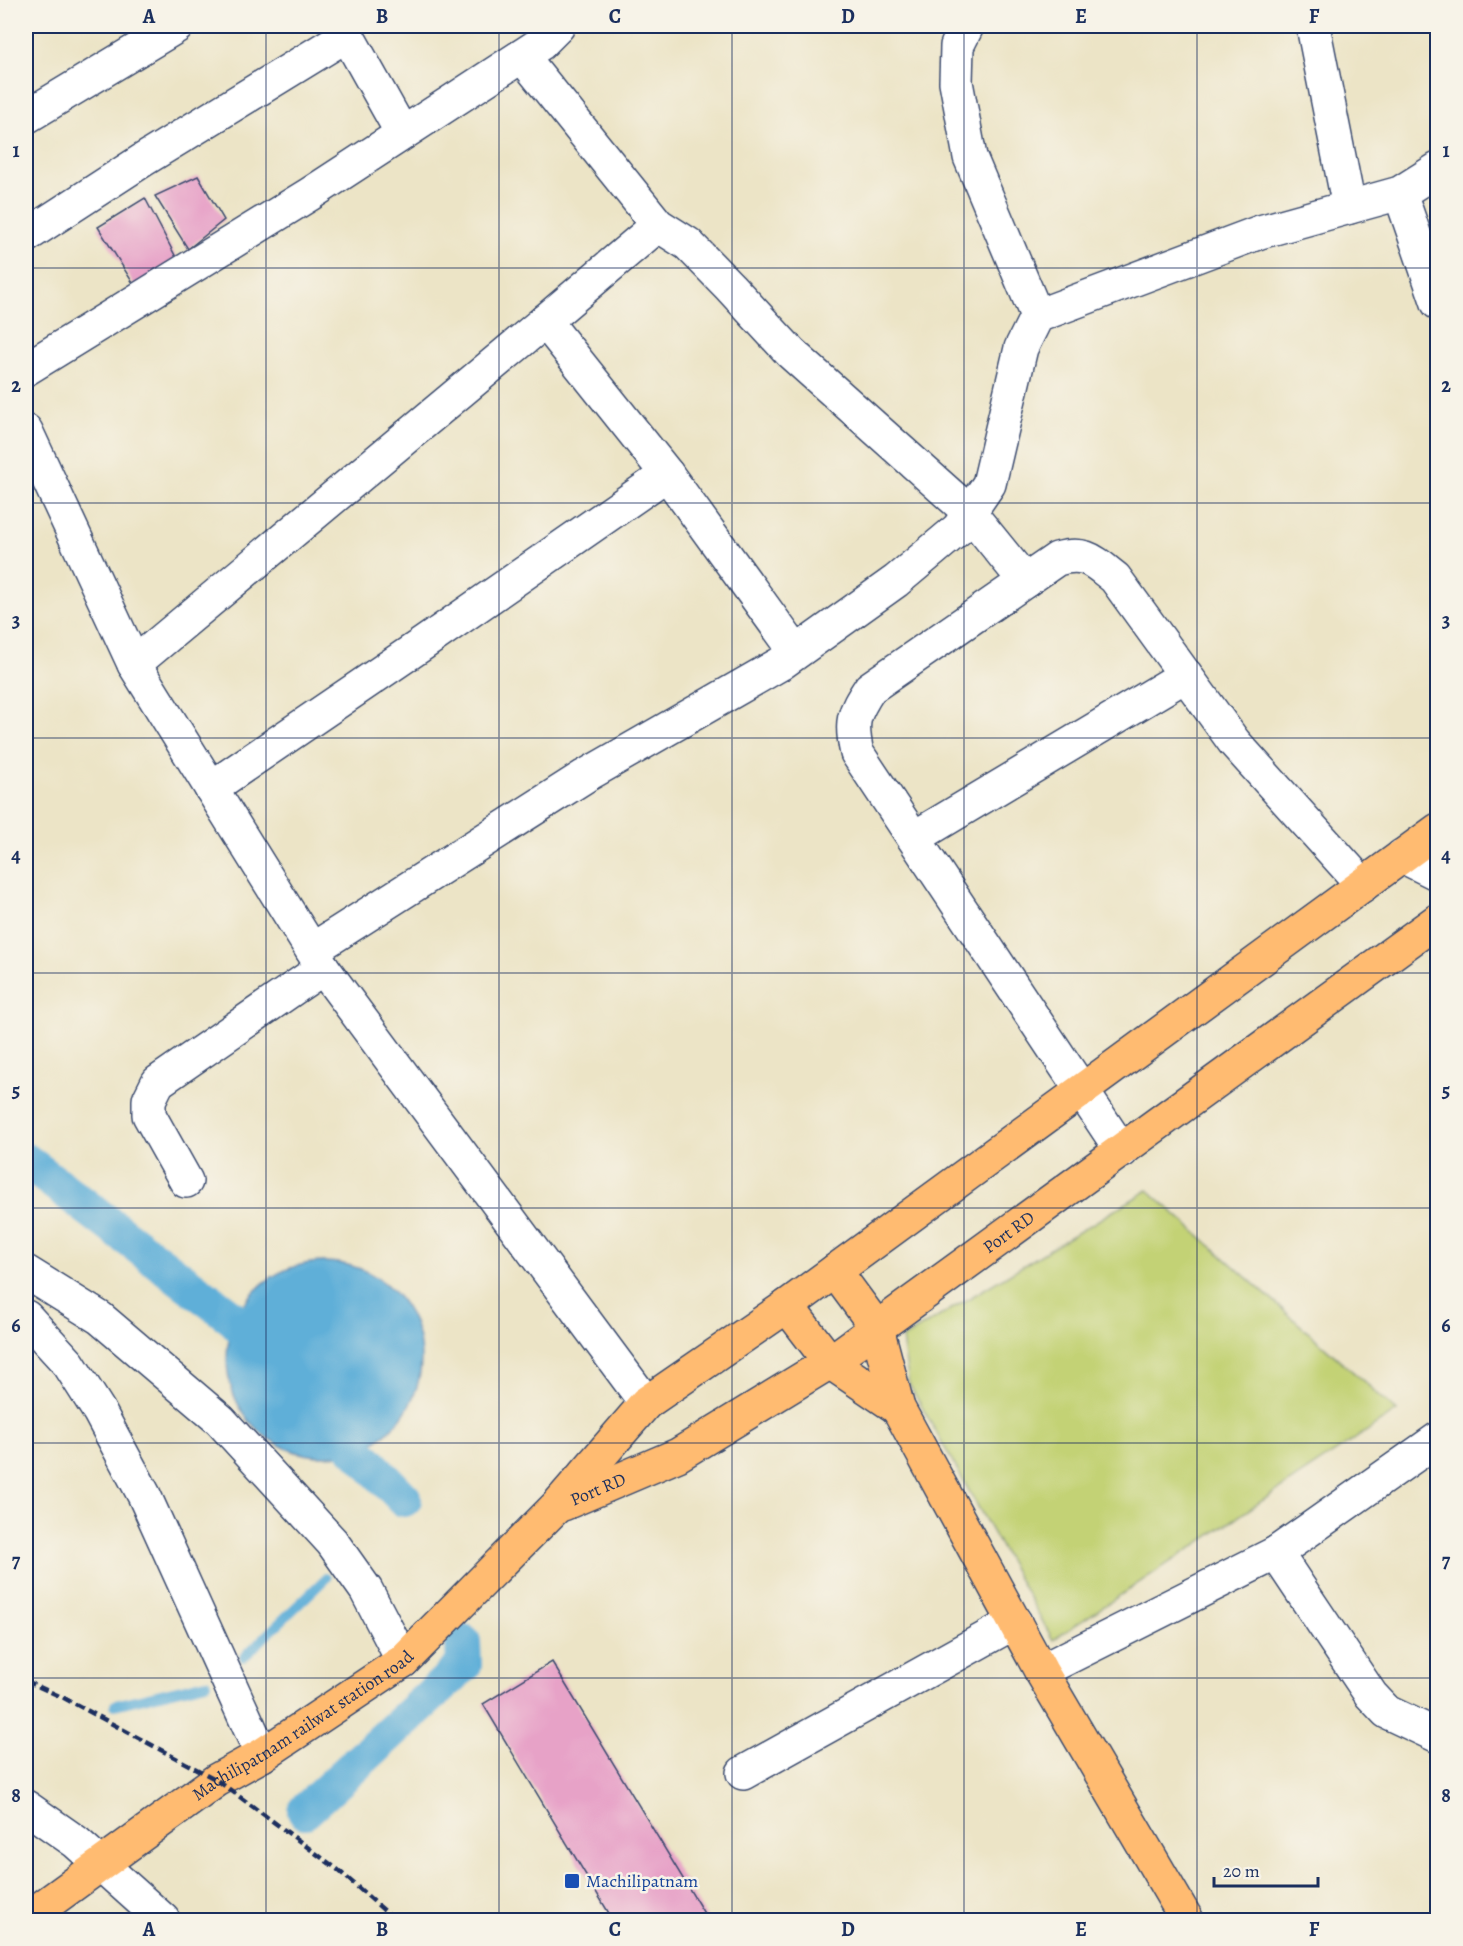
<svg xmlns="http://www.w3.org/2000/svg" width="1463" height="1946" font-family="Alegreya,serif">
  <style>
    .green { fill: #c3d275; stroke: #6f806a; stroke-width: 1.5 }
    .water { fill: #5eafd8; stroke: #3c6f9b; stroke-width: 1.5 }
    .lines { fill: none; stroke-linecap: round; stroke-linejoin: round }
    .stream { stroke: #5eafd8; stroke-width: 10 }
    .canal { stroke: #5eafd8; stroke-width: 36 }
    .building { fill: #e7a2c7 }
    .minor-casing { stroke: #3a4a6e; stroke-width: 36 }
    .major-casing { stroke: #3a4a6e; stroke-width: 36 }
    .minor { stroke: #fff; stroke-width: 33 }
    .major { stroke: #ffbb71; stroke-width: 33 }
    .rail { stroke: #1b2f5e; stroke-width: 4.5; stroke-dasharray: 9 4.5; stroke-linecap: butt }
    .grid { fill: none; stroke: #1b2f5e; stroke-width: 1.5; stroke-opacity: 0.55 }
    .transit-dot { fill: #1a4fb4; stroke: #f7f3e8; stroke-width: 2 }
    .labels { text-anchor: middle; stroke-width: 5; stroke-linejoin: round; paint-order: stroke }
    .street-label { font-size: 18px; fill: #1b2f5e; stroke: #f7f3e8 }
    .transit-label { font-size: 18px; fill: #164399; stroke: #f7f3e8; text-anchor: start }
    .neatline { fill: none; stroke: #1b2f5e; stroke-width: 2 }
    .grid-label { font-size: 20px; text-anchor: middle; font-weight: bold; fill: #1b2f5e }
  </style>
  <rect width="100%" height="100%" fill="#f7f3e8"/>
  <filter id="ink" filterUnits="userSpaceOnUse"><feTurbulence type="fractalNoise" baseFrequency=".0167" numOctaves="2"/><feDisplacementMap in="SourceGraphic" scale="12" xChannelSelector="R" yChannelSelector="G"/><feConvolveMatrix kernelMatrix="1 2 1 2 8 2 1 2 1" color-interpolation-filters="sRGB"/></filter>
  <filter id="wash" filterUnits="userSpaceOnUse"><feTurbulence type="fractalNoise" baseFrequency=".008" numOctaves="4" result="noise"/><feDisplacementMap in="SourceGraphic" scale="24" xChannelSelector="R" yChannelSelector="G"/><feGaussianBlur stdDeviation="1.35" result="paint"/><feColorMatrix in="noise" values="0 0 0 0 0 0 0 0 0 0 0 0 0 0 0 0 0 1.4 0 .05"/><feComposite in="paint" operator="in"/></filter>
  <g filter="url(#wash)">
    <rect width="100%" height="100%" fill="#ece4c6"/>
    <polygon class="green" points="1148,1190 1397,1411 1053,1640 909,1384 902,1339"/>
    <circle class="water" cx="324" cy="1359" r="97"/>
    <g class="lines">
      <g class="stream">
        <polyline points="244,1657 326,1578"/>
        <polyline points="115,1705 206,1683"/>
      </g>
      <g class="canal">
        <polyline points="26,1161 235,1320 267,1355"/>
        <polyline points="323,1415 404,1499"/>
        <polyline points="305,1811 464,1665 463,1642"/>
      </g>
    </g>
    <g id="blocks">
      <g class="building">
        <polygon points="198,176 224,220 188,249 155,196"/>
        <polygon points="145,198 179,263 136,288 98,227"/>
        <polygon points="552,1662 708,1920 613,1920 483,1704"/>
      </g>
    </g>
  </g>
  <g filter="url(#ink)">
    <use href="#blocks" fill-opacity="0" stroke="#3a4a6e" stroke-width="1.5"/>
    <g class="lines">
      <g class="minor-casing">
        <g id="minor">
          <polyline points="342,26 402,133"/>
          <polyline points="967,26 957,46 956,82 970,157 1037,316"/>
          <polyline points="1313,26 1349,207"/>
          <polyline points="522,56 658,225 688,244 730,287 791,353 969,512 1025,581"/>
          <polyline points="26,117 177,26"/>
          <polyline points="1400,193 1438,303"/>
          <polyline points="26,236 143,160 347,35"/>
          <polyline points="545,321 658,225"/>
          <polyline points="26,369 310,194 540,44 558,26"/>
          <polyline points="26,431 134,664 323,968 646,1403"/>
          <polyline points="667,474 796,652"/>
          <polyline points="134,664 545,321 667,474 424,643 211,788"/>
          <polyline points="914,838 1186,675"/>
          <polyline points="1402,856 1438,874"/>
          <polyline points="312,950 585,776 780,664 896,581 958,529 989,484 1021,348 1037,316 1260,232 1400,193 1438,169"/>
          <path d="M1122,1151L857,753C850,722 853,714 870,688L1057,559C1086,551 1093,561 1115,578L1234,742L1363,885"/>
          <polyline points="186,1181 149,1115 149,1100 158,1082 323,968"/>
          <polyline points="26,1272 100,1318 220,1420 332,1542 366,1590 403,1661"/>
          <polyline points="26,1317 69,1364 99,1411 144,1495 262,1755"/>
          <polyline points="1276,1553 1371,1695 1387,1712 1438,1736"/>
          <polyline points="1041,1671 1276,1553 1438,1439"/>
          <polyline points="743,1773 1015,1622"/>
          <polyline points="26,1807 76,1842 163,1920"/>
        </g>
      </g>
      <g class="major-casing">
        <g id="major">
          <polyline points="835,1271 877,1328 898,1408 1041,1671 1187,1920"/>
          <polyline points="787,1306 830,1362 898,1408"/>
          <path id="s1" d="M563,1504L678,1455L830,1362L1438,920"/>
          <path id="s2" d="M26,1919L217,1780L262,1755L403,1661L556,1507L646,1403L787,1306L1438,830"/>
        </g>
      </g>
      <use href="#minor" class="minor"/>
      <use href="#major" class="major"/>
      <polyline class="rail" points="26,1681 64,1698 217,1780 337,1869 395,1920"/>
    </g>
  </g>
  <path class="grid" d="M266,26V1920M499,26V1920M732,26V1920M964,26V1920M1197,26V1920M26,268H1438M26,503H1438M26,738H1438M26,973H1438M26,1208H1438M26,1443H1438M26,1678H1438"/>
  <rect class="transit-dot" x="564" y="1873" width="16" height="16" rx="3"/>
  <g class="labels">
    <g class="street-label">
      <text dy="6" stroke="none"><textPath href="#s1" startOffset="524">Port RD</textPath></text>
      <text dy="6" stroke="none"><textPath href="#s1" startOffset="38">Port RD</textPath></text>
      <text dy="6" stroke="none"><textPath href="#s2" startOffset="338">Machilipatnam railwat station road</textPath></text>
    </g>
    <g class="transit-label">
      <text x="586" y="1887">Machilipatnam</text>
    </g>
  </g>
  <rect width="1463" height="1946" fill="none" stroke="#f7f3e8" stroke-width="66"/>
  <path d="M1214 1877v9h104v-9" fill="none" stroke="#1b2f5e" stroke-width="3"/>
  <text x="1223" y="1877" font-size="18" fill="#1b2f5e" stroke="#f7f3e8" stroke-width="4.5" paint-order="stroke">20 m</text>
  <rect x="33" y="33" width="1397" height="1880" class="neatline"/>
  <g class="grid-label">
    <text x="149" y="23">A</text>
    <text x="382" y="23">B</text>
    <text x="615" y="23">C</text>
    <text x="848" y="23">D</text>
    <text x="1081" y="23">E</text>
    <text x="1314" y="23">F</text>
    <text x="16" y="157">1</text>
    <text x="1446" y="157">1</text>
    <text x="16" y="392">2</text>
    <text x="1446" y="392">2</text>
    <text x="16" y="627">3</text>
    <text x="1446" y="627">3</text>
    <text x="16" y="862">4</text>
    <text x="1446" y="862">4</text>
    <text x="16" y="1097">5</text>
    <text x="1446" y="1097">5</text>
    <text x="16" y="1332">6</text>
    <text x="1446" y="1332">6</text>
    <text x="16" y="1567">7</text>
    <text x="1446" y="1567">7</text>
    <text x="16" y="1802">8</text>
    <text x="1446" y="1802">8</text>
    <text x="149" y="1936">A</text>
    <text x="382" y="1936">B</text>
    <text x="615" y="1936">C</text>
    <text x="848" y="1936">D</text>
    <text x="1081" y="1936">E</text>
    <text x="1314" y="1936">F</text>
  </g>
</svg>
